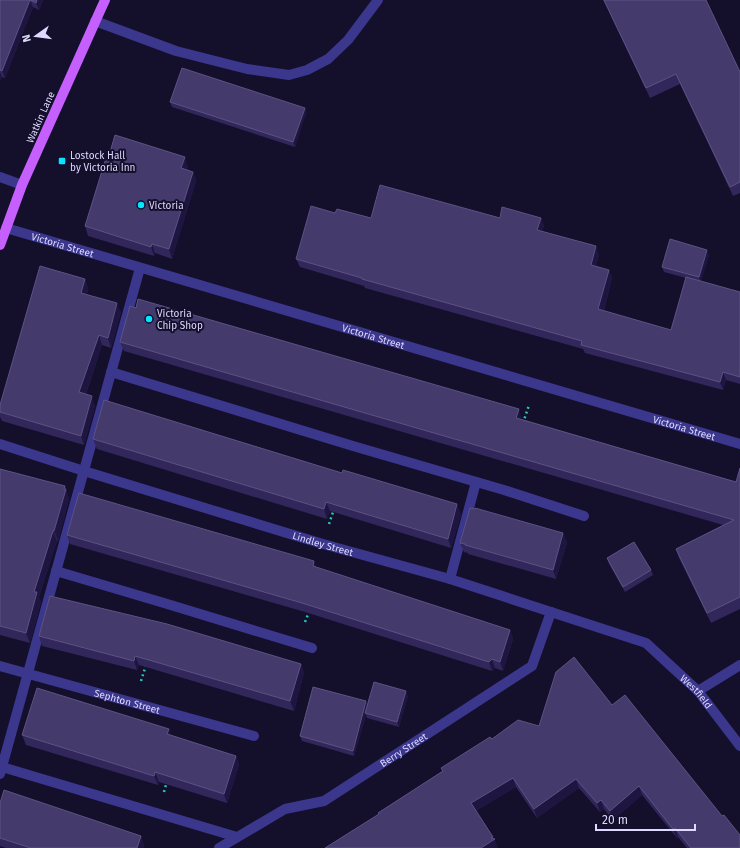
<svg xmlns="http://www.w3.org/2000/svg" width="740" height="848" font-family="'Fira Sans',sans-serif">
  <style>
    .lines { fill: none; stroke-linecap: round; stroke-linejoin: round }
    .path { stroke: #27c5bc; stroke-width: 2.5; stroke-dasharray: 2 3; stroke-linecap: butt }
    .minor { stroke: #3b378d; stroke-width: 10 }
    .major { stroke: #c560ff; stroke-width: 10 }
    .wall { fill: #31275a }
    .shaded-wall { fill: #1e1640 }
    .building { fill: #443a6c; stroke: #5c5383 }
    .poi-dot { fill: #05e5ff; stroke: #140f2b; stroke-width: 1.5 }
    .labels { text-anchor: middle; stroke-width: 4; stroke-linejoin: round; paint-order: stroke }
    .street-label { font-size: 10px; fill: #ded9ff; stroke: #140f2b }
    .poi-label { font-size: 10px; fill: #ded9ff; stroke: #140f2b; text-anchor: start }
  </style>
  <rect width="100%" height="100%" fill="#140f2b"/>
  <g class="lines">
    <g class="path">
      <polyline points="523,423 529,405"/>
      <polyline points="329,524 334,509"/>
      <polyline points="305,622 309,612"/>
      <polyline points="141,681 146,665"/>
      <polyline points="164,792 167,781"/>
    </g>
    <g class="minor">
      <polyline points="95,21 176,51 247,69 289,75 307,70 328,59 348,40 378,0"/>
      <polyline points="0,177 22,185"/>
      <path id="s1" d="M6,228L740,444"/>
      <polyline points="111,372 353,446 504,490 584,516"/>
      <path id="s2" d="M0,444L84,471L323,544L450,579L646,643L698,691L740,746"/>
      <polyline points="56,571 164,603 312,648"/>
      <polyline points="450,579 476,482"/>
      <path id="s3" d="M0,666L254,736"/>
      <polyline points="698,691 740,665"/>
      <polyline points="2,767 237,837"/>
      <polyline points="0,774 140,268"/>
      <path id="s4" d="M219,848L285,809L324,801L532,666L551,612"/>
    </g>
    <polyline class="major" points="0,245 22,185 100,11 105,0"/>
  </g>
  <g class="wall">
    <polygon points="0,0 43,0 39,10 33,7 5,78 2,77 0,81"/>
    <polygon points="603,0 706,0 740,72 740,193 733,196 680,84 650,98"/>
    <polygon points="170,102 305,108 306,113 295,147 172,107"/>
    <polygon points="108,159 188,167 187,170 193,172 196,181 172,259 155,253 154,256 88,236 85,226"/>
    <polygon points="335,213 371,218 541,218 544,226 542,231 599,255 596,266 609,270 612,278 604,311 671,330 686,278 664,272 662,267 709,255 701,281 740,292 740,384 726,380 723,390 585,353 583,349 365,288 364,286 300,267 296,259"/>
    <polygon points="85,279 88,289 87,294 121,312 111,348 102,345 86,394 95,406 84,445 2,421 0,417 0,405"/>
    <polygon points="120,342 522,419 736,482 740,468 740,609 711,623 679,558 676,549 723,525 124,351"/>
    <polygon points="93,439 461,514 451,548 330,511 327,519 97,449"/>
    <polygon points="0,469 65,486 69,499 58,541 57,541 39,597 41,602 30,643 0,635"/>
    <polygon points="563,533 567,543 556,579 468,554 468,553 464,552 460,543"/>
    <polygon points="67,535 314,561 316,568 510,630 513,639 503,671 495,668 492,671 305,612 70,544"/>
    <polygon points="607,558 651,570 653,575 625,592 609,564"/>
    <polygon points="39,636 301,664 304,673 294,711 139,665 137,670 42,646"/>
    <polygon points="408,696 399,727 367,718 366,715 354,756 302,741 300,736 367,704"/>
    <polygon points="612,705 740,848 687,848 678,837 677,838 642,795 613,820 604,809 600,812 579,788 537,818 516,787 476,811 493,839 378,815 378,813 443,771 441,768 492,739"/>
    <polygon points="22,735 171,735 236,756 239,765 227,803 159,782 158,785 26,745"/>
    <polygon points="0,803 141,836 144,846 144,848 6,848 0,846"/>
  </g>
  <g class="shaded-wall">
    <polygon points="30,0 33,7 5,78 2,71"/>
    <polygon points="37,0 43,0 39,10 36,3"/>
    <polygon points="0,72 2,77 0,81"/>
    <polygon points="305,108 306,113 295,147 293,142"/>
    <polygon points="185,157 188,167 185,178 181,168"/>
    <polygon points="193,172 196,181 172,259 169,249"/>
    <polygon points="541,218 544,226 540,238 537,230"/>
    <polygon points="152,244 155,253 154,256 151,247"/>
    <polygon points="596,246 599,255 594,273 591,265"/>
    <polygon points="707,250 709,255 701,282 699,277"/>
    <polygon points="609,270 612,278 602,318 598,309"/>
    <polygon points="85,279 88,289 85,302 81,293"/>
    <polygon points="117,303 121,312 111,348 108,338"/>
    <polygon points="99,335 102,345 83,402 79,392"/>
    <polygon points="723,372 726,380 723,390 720,382"/>
    <polygon points="92,396 95,406 84,445 81,436"/>
    <polygon points="519,409 522,419 520,427 516,418"/>
    <polygon points="65,486 69,499 58,541 54,531"/>
    <polygon points="326,502 330,511 327,519 324,509"/>
    <polygon points="457,504 461,514 451,548 448,539"/>
    <polygon points="53,531 57,541 39,597 41,602 30,643 26,633 34,592"/>
    <polygon points="563,533 567,543 556,579 553,570"/>
    <polygon points="314,561 317,571 313,566"/>
    <polygon points="510,630 513,639 503,671 500,662"/>
    <polygon points="135,656 139,665 137,670 134,661"/>
    <polygon points="492,659 495,668 492,671 489,662"/>
    <polygon points="301,664 304,673 294,711 290,701"/>
    <polygon points="406,691 408,696 399,727 397,722"/>
    <polygon points="366,701 368,706 365,713 366,715 354,756 353,751"/>
    <polygon points="169,729 172,739 167,734"/>
    <polygon points="236,756 239,765 227,803 224,794"/>
    <polygon points="155,772 159,782 158,785 154,776"/>
    <polygon points="513,778 516,787 475,812 471,803"/>
    <polygon points="576,779 579,788 537,818 534,809"/>
    <polygon points="639,786 642,795 613,820 610,811"/>
    <polygon points="601,800 604,809 600,812 597,803"/>
    <polygon points="675,828 678,837 677,838 673,829"/>
    <polygon points="141,836 144,846 144,848 137,848"/>
    <polygon points="493,837 494,840 495,839 498,848 481,848"/>
  </g>
  <g class="building">
    <polygon points="0,0 30,0 2,71 0,70"/>
    <polygon points="30,0 37,0 36,3"/>
    <polygon points="604,0 706,0 740,72 740,182 730,187 676,74 646,88"/>
    <polygon points="182,68 305,108 293,142 170,102"/>
    <polygon points="115,135 185,157 181,168 193,172 169,249 152,244 151,247 85,226 106,158 108,159"/>
    <polygon points="380,185 500,218 502,207 541,218 537,230 596,246 591,265 609,270 598,309 671,330 686,277 740,292 740,377 723,372 720,382 581,345 582,341 362,279 362,278 296,259 311,206 335,213 337,209 371,218"/>
    <polygon points="670,239 707,250 699,277 662,267"/>
    <polygon points="40,266 85,279 81,293 117,303 108,338 99,335 79,392 92,396 81,436 0,412 0,405"/>
    <polygon points="138,299 519,409 516,418 736,482 740,468 740,597 707,613 676,549 734,520 120,342 130,306 136,308"/>
    <polygon points="104,400 342,473 343,470 457,504 448,539 326,502 324,509 93,439"/>
    <polygon points="0,469 65,486 64,489 66,489 54,531 53,531 34,592 37,592 26,633 0,626"/>
    <polygon points="79,493 314,561 313,566 510,630 500,662 492,659 489,662 302,603 67,535"/>
    <polygon points="470,508 475,509 475,508 563,533 553,570 465,545 465,544 460,543"/>
    <polygon points="634,542 651,570 623,587 607,558"/>
    <polygon points="50,596 167,624 301,664 290,701 135,656 134,661 39,636"/>
    <polygon points="574,657 612,705 625,695 722,816 724,815 740,835 740,848 691,848 675,828 673,829 639,786 610,811 601,800 597,803 576,779 534,809 513,778 471,803 493,837 491,838 495,839 481,848 325,848 379,814 378,813 443,771 441,768 490,737 492,739 518,720 539,726 556,672"/>
    <polygon points="374,682 406,691 397,722 365,713"/>
    <polygon points="313,687 366,701 353,751 300,736"/>
    <polygon points="37,688 169,729 167,734 236,756 224,794 155,772 154,776 22,735"/>
    <polygon points="4,790 141,836 137,848 31,848 0,838 0,803"/>
  </g>
  <g class="poi-dot">
    <rect x="58" y="157" width="8" height="8" rx="2"/>
    <circle cx="141" cy="205" r="4"/>
    <circle cx="149" cy="319" r="4"/>
  </g>
  <g class="labels">
    <g class="street-label">
      <text transform="translate(40 117) rotate(-66)" y="4">Watkin Lane</text>
      <text dy="4" stroke="none"><textPath href="#s1" startOffset="59">Victoria Street</textPath></text>
      <text dy="4" stroke="none"><textPath href="#s1" startOffset="383">Victoria Street</textPath></text>
      <text dy="4" stroke="none"><textPath href="#s1" startOffset="707">Victoria Street</textPath></text>
      <text dy="4" stroke="none"><textPath href="#s2" startOffset="338">Lindley Street</textPath></text>
      <text dy="4" stroke="none"><textPath href="#s2" startOffset="746">Westfield</textPath></text>
      <text dy="4" stroke="none"><textPath href="#s3" startOffset="132">Sephton Street</textPath></text>
      <text dy="4" stroke="none"><textPath href="#s4" startOffset="211">Berry Street</textPath></text>
    </g>
    <g class="poi-label">
      <text x="70" y="159">Lostock Hall<tspan x="70" dy="12">by Victoria Inn</tspan></text>
      <text x="149" y="209">Victoria</text>
      <text x="157" y="317">Victoria<tspan x="157" dy="12">Chip Shop</tspan></text>
    </g>
  </g>
  <g transform="translate(36 36) rotate(256)" stroke="#140f2b" stroke-width="3" paint-order="stroke">
  <path d="M0-3L7 15L0 10L-7 15Z" fill="#ded9ff"/>
  <text y="-6" font-size="11" font-weight="bold" text-anchor="middle" fill="#ded9ff">N</text>
  </g>
  <path d="M596 824v6h99v-6" fill="none" stroke="#ded9ff" stroke-width="2"/>
  <text x="602" y="824" font-size="12" fill="#ded9ff" stroke="#140f2b" stroke-width="3" paint-order="stroke">20 m</text>
</svg>
